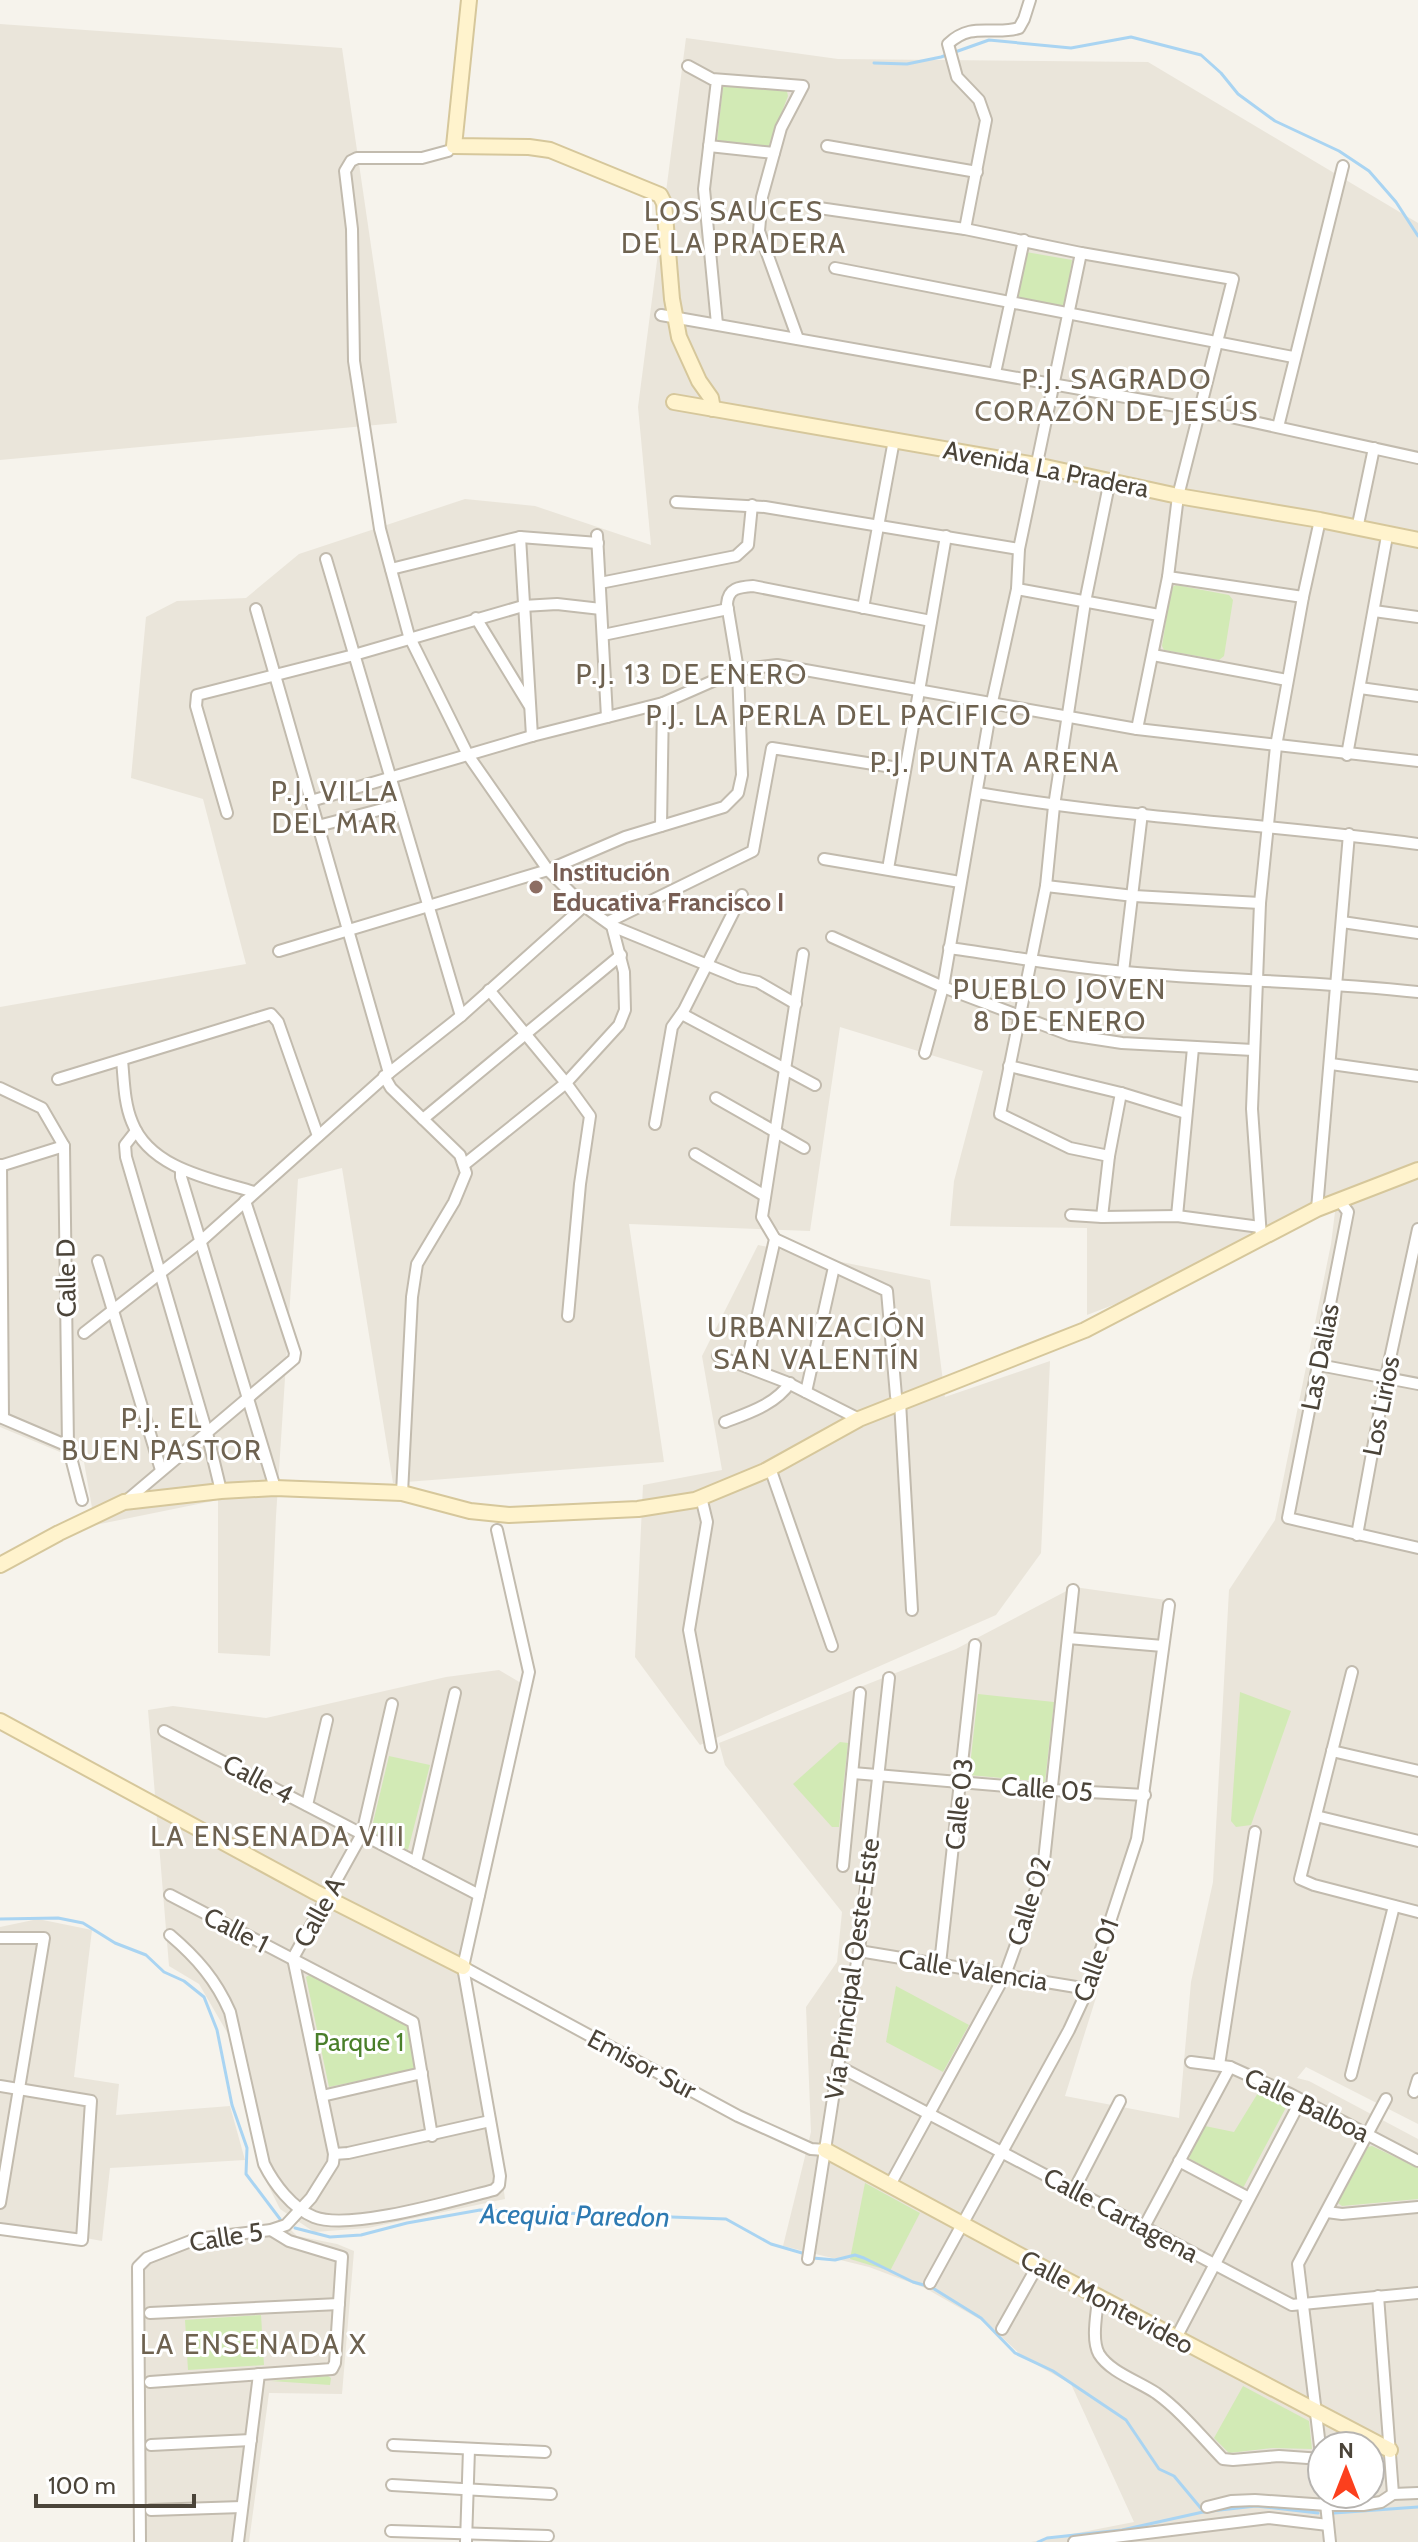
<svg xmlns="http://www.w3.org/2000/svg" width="1418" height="2542" font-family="Cabin,sans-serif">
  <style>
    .residential { fill: #eae5da; fill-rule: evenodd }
    .green { fill: #d2eab5 }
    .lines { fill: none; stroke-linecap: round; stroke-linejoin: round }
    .stream { stroke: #a9d4f2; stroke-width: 3 }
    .street-casing { stroke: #c2bbae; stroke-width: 14 }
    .secondary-casing { stroke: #d6c79b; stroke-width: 18 }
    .street { stroke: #fff; stroke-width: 10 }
    .secondary { stroke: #fff3cd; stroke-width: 14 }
    .education-dot { fill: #8d6e63; stroke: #fff; stroke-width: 3 }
    .labels { text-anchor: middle; stroke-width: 6; stroke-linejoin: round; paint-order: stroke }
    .street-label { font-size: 26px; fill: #4b4439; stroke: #fff }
    .education-label { font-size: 26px; font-weight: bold; fill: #785e54; stroke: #fff; text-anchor: start }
    .park-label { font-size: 26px; fill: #4a7f2a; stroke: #fff }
    .neighbourhood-label { font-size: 28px; letter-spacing: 2px; fill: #6e6250; stroke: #fff }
    .water-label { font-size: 28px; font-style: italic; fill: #2e7ab2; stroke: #fff }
  </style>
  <rect width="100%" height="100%" fill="#f6f3ec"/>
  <g class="residential">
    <polygon points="0,24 342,48 397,423 0,460"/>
    <path d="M686,38L838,59L1148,62L1418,223V2124L1306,2067L1297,2078L1309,2081L1418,2139V2542H1031L1134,2522L1071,2384L1023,2357L988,2324L925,2288L869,2267L783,2246L811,2132L806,2007L837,1962L842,1912L725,1765L719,1743L956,1649L1074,1587L1173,1601L1139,1840L1099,1988L1065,2096L1179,2118L1191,1982L1213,1882L1229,1590L1275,1520L1331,1244L1335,1212L1328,1206L1227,1261L1087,1315V1228L950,1226L954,1181L983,1071L840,1027L810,1231L629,1224L664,1462L393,1483L342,1168L298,1179L276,1516L270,1656L218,1653V1500L95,1525L84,1462L0,1427V1007L246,964L203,799L131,778L146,617L177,601L246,598L299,554L465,499L535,506L651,545L638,407ZM1322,2446H1370V2494H1322Z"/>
    <polygon points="758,1245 930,1280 945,1397 1050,1361 1041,1553 996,1615 700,1745 635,1657 643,1485 722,1470 702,1356"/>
    <polygon points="499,1670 526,1686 467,1964 490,2091 505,2199 368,2228 314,2232 280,2209 263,2175 228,2034 199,1984 169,1966 148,1710 173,1706 266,1718 446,1677"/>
    <polygon points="38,1919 92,1930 74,2077 119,2084 116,2115 230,2106 245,2160 110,2168 102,2241 0,2222 0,1927"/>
    <polygon points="286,2225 297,2236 337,2244 354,2251 342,2394 269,2393 249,2542 140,2542 141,2261 178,2244"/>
  </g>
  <g class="green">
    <polygon points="723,85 786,87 788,96 768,148 717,142"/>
    <polygon points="1026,252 1072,260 1065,310 1017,301"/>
    <polygon points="1176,585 1229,595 1233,600 1224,656 1219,660 1164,650 1162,646 1171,588"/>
    <polygon points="1240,1692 1291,1711 1251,1825 1236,1827 1231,1821"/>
    <polygon points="978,1694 1054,1702 1045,1782 969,1775"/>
    <polygon points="840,1742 848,1743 839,1827 832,1827 793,1784"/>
    <polygon points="389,1756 430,1765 408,1850 371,1831"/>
    <polygon points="311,1974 408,2024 415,2069 329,2087 306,1977"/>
    <polygon points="896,1986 969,2025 943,2072 886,2042"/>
    <polygon points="1261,2088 1289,2102 1243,2188 1190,2159 1188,2154 1205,2126 1234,2132"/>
    <polygon points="1372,2146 1418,2168 1418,2199 1342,2206 1338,2203 1368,2147"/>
    <polygon points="865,2183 920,2213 890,2271 850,2259"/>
    <polygon points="261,2315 264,2365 188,2370 185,2320"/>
    <polygon points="328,2376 331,2378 330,2385 271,2381"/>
    <polygon points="1243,2386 1309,2421 1312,2449 1273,2448 1229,2453 1214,2438"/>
  </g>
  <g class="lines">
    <g class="stream">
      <polyline points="874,63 907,64 941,57 989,40 1071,48 1131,37 1201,55 1221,73 1238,94 1275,121 1339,151 1369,171 1396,202 1418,236"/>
      <polyline points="0,1919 58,1918 83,1923 115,1943 146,1955 164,1972 184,1981 204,1997 217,2030 232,2105 247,2148 246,2174 280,2219"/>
      <polyline points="295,2228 330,2237 361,2235 407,2223 480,2210 726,2219 771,2244 802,2253"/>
      <polyline points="813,2258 835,2260 855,2255 864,2258 913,2282 931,2287 981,2318 1015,2353 1053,2371 1126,2420 1159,2469 1174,2476 1204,2512"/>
      <polyline points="1211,2511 1256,2506 1318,2513"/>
      <polyline points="1334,2513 1418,2507"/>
      <polyline points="1038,2542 1047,2538 1122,2530 1203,2512"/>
    </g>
    <g class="street-casing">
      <g id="street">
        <polyline points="688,66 712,79 803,86 781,128 762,197 759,231 798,339"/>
        <polyline points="709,146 774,153"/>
        <polyline points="827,146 977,172"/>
        <polyline points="448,151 422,158 357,158 351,161 345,171 352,229 354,361 380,529 409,636 468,755 548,870 584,906 612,926 624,972 625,1010 619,1025 566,1083 465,1164"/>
        <polyline points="812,207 965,229 1081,253 1233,279 1178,496 1168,577 1137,729"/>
        <path d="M965,229L986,120L979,100L957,77L948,44C972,21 993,36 1019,28L1024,19L1030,0"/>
        <polyline points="835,268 1293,357"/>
        <polyline points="661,315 1199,410 1418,458"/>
        <polyline points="717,324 704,189 717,80"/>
        <polyline points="995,373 1024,240"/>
        <polyline points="1278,427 1343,166"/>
        <polyline points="676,502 765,507 1019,549"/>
        <polyline points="1357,529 1374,448"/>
        <polyline points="597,535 607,717"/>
        <polyline points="520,537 532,736"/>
        <polyline points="326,559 461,1016"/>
        <polyline points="391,569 520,537 598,543"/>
        <polyline points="1168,577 1303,597"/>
        <polyline points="600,583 736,556 748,545 752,505"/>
        <polyline points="1017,589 1159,615"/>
        <polyline points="863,608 894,440"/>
        <polyline points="256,609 389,1073"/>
        <polyline points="1374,611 1418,617"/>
        <polyline points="476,618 529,705"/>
        <polyline points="603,635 728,609"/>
        <polyline points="1153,655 1287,680"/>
        <polyline points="1360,688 1418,696"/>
        <polyline points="1347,755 1387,536"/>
        <path d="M978,793C1123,818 1272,824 1418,844"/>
        <polyline points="311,801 532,736 663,703 738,670 777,665 1137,729 1418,761"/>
        <polyline points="227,813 196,706 197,695 354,655 523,606 557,604 601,609"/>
        <polyline points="318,826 398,805"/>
        <polyline points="661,826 663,703"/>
        <polyline points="824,859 960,882"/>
        <polyline points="888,869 946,536"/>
        <polyline points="1046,886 1134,896 1260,903"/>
        <polyline points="608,922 753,851 772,748 905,769"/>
        <polyline points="1342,922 1418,933"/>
        <polyline points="612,926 739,978 758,982 796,1004"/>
        <polyline points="832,937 943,987 1070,1035 1122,1043 1253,1050"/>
        <path d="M949,948C1008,956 1066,967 1125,972C1223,981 1321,981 1418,992"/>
        <path d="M279,951L548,870L625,837L724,807L738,793L742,775L738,670L727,604C728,588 739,587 753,586L931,621"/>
        <polyline points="1123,972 1142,813"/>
        <polyline points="489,990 566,1083 590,1116 580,1184 568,1316"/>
        <polyline points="682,1014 815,1085"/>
        <polyline points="925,1053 943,987 992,702 1017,589 1019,549 1081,253"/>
        <path d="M122,1060C124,1080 124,1103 132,1122C150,1169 212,1179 254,1192"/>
        <polyline points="1331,1064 1418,1076"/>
        <polyline points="1009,1066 1121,1093 1186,1113"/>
        <polyline points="384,1076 391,1088 460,1155 466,1173 454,1202 417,1264 412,1297 402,1493"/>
        <polyline points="58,1079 271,1014 278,1022 318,1136"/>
        <polyline points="0,1088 42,1108 64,1146 68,1446 82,1500"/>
        <polyline points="716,1098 804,1148"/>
        <polyline points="423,1119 621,955"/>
        <polyline points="655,1124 672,1027 684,1010 742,895"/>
        <polyline points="136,1131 125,1145 126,1157 207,1433 221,1491"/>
        <polyline points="695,1154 765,1196"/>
        <polyline points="1109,1156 1070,1148 1000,1114 1046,886 1054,806 1085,602 1110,480"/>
        <polyline points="1,1165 3,1418"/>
        <polyline points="0,1166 64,1146"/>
        <polyline points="181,1169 181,1177 275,1488"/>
        <polyline points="1339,1200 1348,1212 1288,1518 1418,1548"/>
        <polyline points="1317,1209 1349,834"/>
        <polyline points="1071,1215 1102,1217 1177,1216 1260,1227"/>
        <polyline points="1177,1216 1193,1048"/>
        <polyline points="1102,1217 1109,1156 1121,1093"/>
        <polyline points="1261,1237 1252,1109 1260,903 1276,746 1303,597 1320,520"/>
        <polyline points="775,1239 887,1291 896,1396 900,1402 912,1610"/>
        <polyline points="98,1261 161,1470"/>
        <polyline points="84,1333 201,1241 389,1073 461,1016 584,906"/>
        <polyline points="718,1356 786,1382 859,1419"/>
        <polyline points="1319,1365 1418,1384"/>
        <polyline points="746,1366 775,1239 762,1217 803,954"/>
        <polyline points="806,1392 834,1267"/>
        <polyline points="0,1417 68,1446"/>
        <path d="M725,1422C748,1413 775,1405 790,1383"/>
        <polyline points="770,1468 832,1646"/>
        <polyline points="701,1497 707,1522 689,1630 711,1747"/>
        <polyline points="126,1501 294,1359 295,1353 245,1201"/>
        <polyline points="1357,1535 1386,1377 1418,1229"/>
        <polyline points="1068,1638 1163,1646"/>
        <polyline points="1352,1672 1300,1879 1314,1885 1418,1912"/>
        <polyline points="164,1731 479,1895"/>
        <polyline points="1332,1751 1418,1771"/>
        <polyline points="853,1773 1052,1790 1145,1795"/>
        <polyline points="307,1805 327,1720"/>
        <polyline points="1316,1816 1418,1841"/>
        <polyline points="416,1862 455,1693"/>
        <polyline points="843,1866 860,1693"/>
        <polyline points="170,1895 413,2022 432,2136"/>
        <path d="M170,1935C197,1958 216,1980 230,2012L264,2164C274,2184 292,2208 314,2217C350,2231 454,2200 494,2190L499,2185L500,2176L463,1967L529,1672L497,1530"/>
        <polyline points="0,1938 44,1938 0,2203"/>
        <polyline points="859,1951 1088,1989"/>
        <polyline points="940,1964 975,1645"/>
        <polyline points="463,1967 738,2116 811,2149 825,2150"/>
        <polyline points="1191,2062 1230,2067 1290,2094 1418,2161"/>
        <polyline points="1219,2065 1255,1832"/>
        <polyline points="838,2066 1292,2305 1418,2293"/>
        <polyline points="1351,2075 1394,1906"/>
        <polyline points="0,2086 91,2101 82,2240 0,2229"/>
        <polyline points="1414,2092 1418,2079"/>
        <polyline points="322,2096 422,2073"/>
        <polyline points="334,2154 348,2153 490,2121"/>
        <polyline points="1179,2161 1249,2198"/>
        <polyline points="891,2183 1005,1975 1043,1870 1073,1590"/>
        <polyline points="1074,2190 1120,2101"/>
        <polyline points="1327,2212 1342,2214 1418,2207"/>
        <polyline points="1144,2227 1230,2067"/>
        <polyline points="808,2259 838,2066 859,1951 889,1678"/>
        <polyline points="930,2283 1069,2030 1088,1989 1137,1839 1169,1605"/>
        <polyline points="1378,2296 1393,2494"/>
        <path d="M1098,2298C1097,2313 1091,2340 1099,2354C1110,2372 1138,2381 1156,2393C1181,2411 1201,2436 1223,2459L1233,2460L1279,2456L1322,2459"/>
        <polyline points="150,2313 339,2304"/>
        <polyline points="1002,2329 1038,2265"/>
        <polyline points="1176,2338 1301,2100"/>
        <polyline points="150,2382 332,2369 335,2363 342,2257 289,2241 271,2230"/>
        <polyline points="151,2445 251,2440"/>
        <polyline points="393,2445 545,2452"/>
        <polyline points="1322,2463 1298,2264 1386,2099"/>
        <polyline points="392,2485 551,2494"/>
        <polyline points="1325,2494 1330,2542"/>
        <polyline points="1207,2507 1231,2501 1255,2500 1327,2505 1363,2505 1381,2502 1393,2494 1418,2493"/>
        <polyline points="151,2510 242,2507"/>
        <polyline points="391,2531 548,2536"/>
        <polyline points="140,2542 138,2267 147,2258 196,2239 271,2230 286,2225 311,2198 333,2163 334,2154 293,1958 362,1834 392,1704"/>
        <polyline points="238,2542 259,2374"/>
        <polyline points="466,2542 469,2449"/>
        <polyline points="1074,2542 1269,2518 1328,2525"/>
      </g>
    </g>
    <g class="secondary-casing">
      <g id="secondary">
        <polyline points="469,0 454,146 529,147 550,150 660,195 664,203 672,299 679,337 699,381 711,398 713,409"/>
        <polyline points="674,402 1036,465 1178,496 1320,520 1418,540"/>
        <polyline points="0,1565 59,1533 124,1502 221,1491 275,1488 402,1493 470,1511 509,1515 638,1509 695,1500 765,1471 859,1419 1085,1330 1317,1209 1418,1170"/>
        <polyline points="0,1721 315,1892 463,1967"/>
        <polyline points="825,2150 1038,2265 1390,2450"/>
      </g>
    </g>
    <use href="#street" class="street"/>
    <use href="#secondary" class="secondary"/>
  </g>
  <circle class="education-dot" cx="536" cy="887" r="8"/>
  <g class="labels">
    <g class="street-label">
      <text transform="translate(1046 469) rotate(11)" y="9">Avenida La Pradera</text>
      <text transform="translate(66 1278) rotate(-91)" y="9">Calle D</text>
      <text transform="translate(1320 1357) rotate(-79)" y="9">Las Dalias</text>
      <text transform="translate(1381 1406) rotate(-79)" y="9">Los Lirios</text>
      <text transform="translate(258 1779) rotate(28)" y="9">Calle 4</text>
      <text transform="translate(1047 1789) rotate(4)" y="9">Calle 05</text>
      <text transform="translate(959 1804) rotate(-84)" y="9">Calle 03</text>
      <text transform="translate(1029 1901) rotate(-73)" y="9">Calle 02</text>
      <text transform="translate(319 1912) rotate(-61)" y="9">Calle A</text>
      <text transform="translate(236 1930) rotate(27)" y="9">Calle 1</text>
      <text transform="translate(1096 1960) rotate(-70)" y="9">Calle 01</text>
      <text transform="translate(852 1969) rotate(-82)" y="9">Vía Principal Oeste-Este</text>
      <text transform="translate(973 1970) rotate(9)" y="9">Calle Valencia</text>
      <text transform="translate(642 2064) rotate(28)" y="9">Emisor Sur</text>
      <text transform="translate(1307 2105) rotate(26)" y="9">Calle Balboa</text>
      <text transform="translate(1121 2215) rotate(28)" y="9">Calle Cartagena</text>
      <text transform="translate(226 2237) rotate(-9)" y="9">Calle 5</text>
      <text transform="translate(1107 2302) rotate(28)" y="9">Calle Montevideo</text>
    </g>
    <g class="education-label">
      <text x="552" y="881">Institución<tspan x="552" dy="30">Educativa Francisco I</tspan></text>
    </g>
    <g class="park-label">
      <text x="359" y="2051">Parque 1</text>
    </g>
    <g class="neighbourhood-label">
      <text x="734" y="221">LOS SAUCES<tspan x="734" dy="32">DE LA PRADERA</tspan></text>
      <text x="1117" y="389">P.J. SAGRADO<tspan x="1117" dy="32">CORAZÓN DE JESÚS</tspan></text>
      <text x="692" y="684">P.J. 13 DE ENERO</text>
      <text x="839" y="725">P.J. LA PERLA DEL PACIFICO</text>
      <text x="995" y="772">P.J. PUNTA ARENA</text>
      <text x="335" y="801">P.J. VILLA<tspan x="335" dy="32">DEL MAR</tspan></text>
      <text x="1060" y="999">PUEBLO JOVEN<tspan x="1060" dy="32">8 DE ENERO</tspan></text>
      <text x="817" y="1337">URBANIZACIÓN<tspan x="817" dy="32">SAN VALENTÍN</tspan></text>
      <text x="162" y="1428">P.J. EL<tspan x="162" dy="32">BUEN PASTOR</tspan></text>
      <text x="278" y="1846">LA ENSENADA VIII</text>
      <text x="254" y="2354">LA ENSENADA X</text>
    </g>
    <g class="water-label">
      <text transform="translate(575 2215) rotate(1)" y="10">Acequia Paredon</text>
    </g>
  </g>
  <g transform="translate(1346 2470)"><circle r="38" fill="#ffffff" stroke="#b7b4b0" stroke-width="2"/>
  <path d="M0-6L14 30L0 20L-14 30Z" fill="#fc3f1d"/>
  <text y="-12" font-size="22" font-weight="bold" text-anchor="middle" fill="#4b4439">N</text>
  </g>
  <path d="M36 2494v12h158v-12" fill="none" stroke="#4b4439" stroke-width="4"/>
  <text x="48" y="2494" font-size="24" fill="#4b4439" stroke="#ffffff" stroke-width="6" paint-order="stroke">100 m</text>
</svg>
